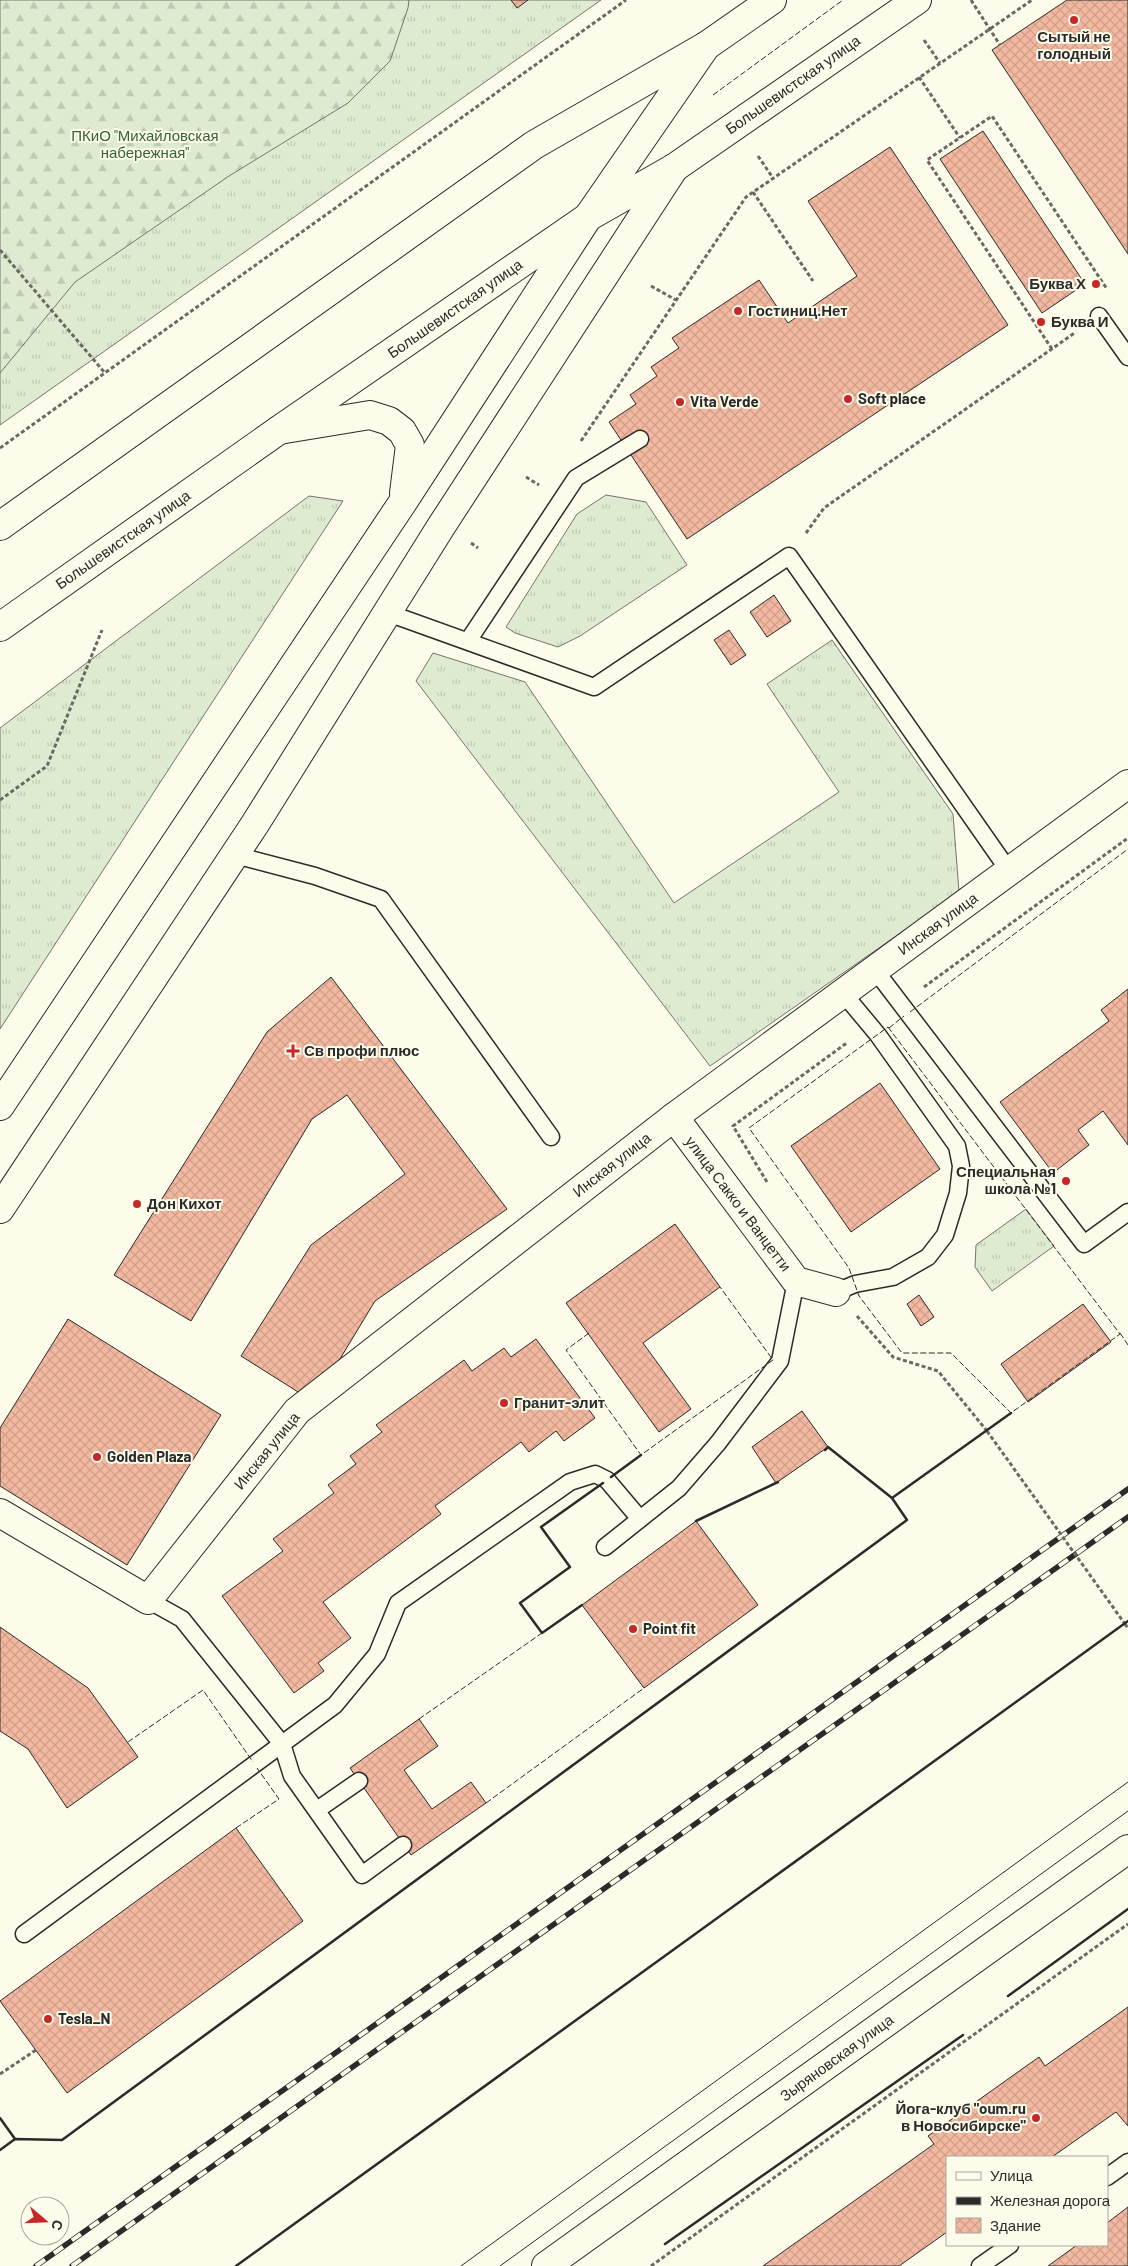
<svg xmlns="http://www.w3.org/2000/svg" width="1128" height="2266" font-family="Barlow,sans-serif">
  <style>
    .grass { fill: url(#grass-tufts); stroke: #74746e }
    .forest { fill: url(#forest-firs); stroke: #74746e }
    .building { fill: url(#building-cross-hatch); stroke: #2b2b2b }
    .lines { fill: none; stroke-linecap: round; stroke-linejoin: round }
    .lane-casing { stroke: #2b2b2b; stroke-width: 19 }
    .street-casing { stroke: #2b2b2b; stroke-width: 30 }
    .primary-casing { stroke: #2b2b2b; stroke-width: 30 }
    .highway-casing { stroke: #2b2b2b; stroke-width: 30 }
    .path { stroke: #6a6964; stroke-width: 3; stroke-dasharray: 4 2.5; stroke-linecap: butt }
    .lane { stroke: #fdfbea; stroke-width: 16 }
    .street { stroke: #fdfbea; stroke-width: 28 }
    .primary { stroke: #fdfbea; stroke-width: 28 }
    .highway { stroke: #fdfbea; stroke-width: 28 }
    .tram { stroke: #2b2b2b; stroke-width: 1 }
    .rail-casing { stroke: #2b2b2b; stroke-width: 5.5 }
    .rail { stroke: #fdfbea; stroke-width: 4; stroke-dasharray: 11; stroke-linecap: butt }
    .path-bridge { stroke: #6a6964; stroke-width: 3; stroke-dasharray: 4 2.5; stroke-linecap: butt }
    .fence { stroke: #2b2b2b; stroke-width: 1; stroke-dasharray: 6 2.5; stroke-linecap: butt }
    .wall { stroke: #2b2b2b; stroke-width: 2.5 }
    .poi-dot { fill: #c62828; stroke: #fdfbea; stroke-width: 2 }
    .labels { text-anchor: middle; stroke-width: 4; stroke-linejoin: round; paint-order: stroke }
    .poi-label { font-size: 15px; font-weight: bold; fill: #2b2b2b; stroke: #fdfbea; text-anchor: start }
    .street-label { font-size: 15px; fill: #2b2b2b; stroke: #fdfbea }
    .park-label { font-size: 15px; fill: #34623c; stroke: #fdfbea }
  </style>
  <defs>
    <pattern id="grass-tufts" width="24" height="20" patternUnits="userSpaceOnUse" patternTransform="scale(1.25)"><rect width="24" height="20" fill="#deebd1"/><path d="M3 7l-1-3M5 7V3M7 7l1-3M15 17l-1-3M17 17v-4M19 17l1-3" fill="none" stroke="#bfcab4"/></pattern>
    <pattern id="forest-firs" width="22" height="20" patternUnits="userSpaceOnUse" patternTransform="scale(1.25)"><rect width="22" height="20" fill="#deebd1"/><path d="M5 1l3.5 6h-7zM16 11l3.5 6h-7z" fill="#bfcab4"/></pattern>
    <pattern id="building-cross-hatch" width="8" height="8" patternUnits="userSpaceOnUse" patternTransform="scale(1.25)"><rect width="8" height="8" fill="#f2b8a0"/><path d="M0 0l8 8M0 8l8-8" fill="none" stroke="#d09e8a"/></pattern>
  </defs>
  <rect width="100%" height="100%" fill="#fdfbea"/>
  <g class="grass">
    <polygon points="0,0 601,0 0,425"/>
    <polygon points="606,495 646,502 687,565 580,636 558,647 515,633 506,627 577,514"/>
    <polygon points="309,496 343,501 0,1029 0,728"/>
    <polygon points="832,640 953,814 959,892 710,1066 416,681 433,653 525,682 674,903 839,792 767,684"/>
    <polygon points="1026,1209 1054,1246 992,1291 975,1267 976,1245"/>
  </g>
  <polygon class="forest" points="0,0 409,0 408,8 390,61 348,103 229,176 75,282 0,373"/>
  <g class="building">
    <polygon points="511,0 528,0 517,8"/>
    <polygon points="1067,0 1128,0 1128,254 992,50"/>
    <polygon points="983,131 1085,284 1042,313 940,159"/>
    <polygon points="890,147 1008,325 687,539 609,422 636,404 630,395 657,376 651,367 679,348 672,338 759,280 788,323 857,276 808,201"/>
    <polygon points="774,595 791,621 767,637 750,612"/>
    <polygon points="729,630 746,655 731,665 714,640"/>
    <polygon points="331,977 507,1209 375,1301 314,1402 241,1356 311,1245 405,1174 347,1095 312,1119 191,1321 114,1275 267,1032"/>
    <polygon points="1128,989 1128,1145 1103,1111 1078,1130 1089,1145 1053,1173 1000,1102 1109,1021 1101,1010"/>
    <polygon points="880,1083 940,1169 851,1232 791,1146"/>
    <polygon points="675,1224 720,1287 643,1343 691,1409 659,1432 566,1303"/>
    <polygon points="919,1295 934,1317 921,1326 907,1304"/>
    <polygon points="1083,1304 1111,1342 1028,1402 1001,1364"/>
    <polygon points="68,1319 221,1415 127,1565 0,1486 0,1428"/>
    <polygon points="536,1339 595,1418 564,1441 556,1431 529,1452 521,1442 435,1506 441,1514 323,1602 351,1638 318,1663 324,1671 294,1693 222,1596 283,1551 273,1539 334,1493 328,1485 356,1464 350,1456 382,1432 376,1425 464,1360 472,1371 504,1348 511,1357"/>
    <polygon points="802,1411 828,1447 776,1483 752,1447"/>
    <polygon points="696,1521 758,1605 644,1688 582,1605"/>
    <polygon points="0,1627 88,1688 138,1757 67,1808 28,1749 0,1731"/>
    <polygon points="419,1719 438,1746 404,1770 432,1809 471,1782 486,1803 411,1855 350,1768"/>
    <polygon points="236,1828 303,1921 67,2093 0,2001"/>
    <polygon points="1128,2007 1128,2126 1116,2112 1052,2157 947,2157 947,2232 899,2266 763,2266 934,2144 928,2136 1039,2057 1045,2066"/>
    <polygon points="1128,2207 1128,2266 1048,2266 1077,2245 1107,2245 1107,2223"/>
  </g>
  <g class="lines">
    <g class="lane-casing">
      <g id="lane">
        <polyline points="1099,316 1128,357"/>
        <polyline points="388,613 594,687 789,556 1009,871"/>
        <polyline points="468,641 576,478 640,439"/>
        <polyline points="235,855 315,876 381,899 551,1137"/>
        <polyline points="875,970 1084,1244 1128,1212"/>
        <polyline points="836,1292 855,1284 893,1277 928,1257 945,1235 958,1193 961,1166 957,1146 878,1035 843,993"/>
        <polyline points="605,1547 679,1488 718,1443 780,1361 796,1281"/>
        <polyline points="148,1600 182,1619 282,1744 292,1776 362,1875 403,1845"/>
        <polyline points="317,1810 359,1781"/>
        <polyline points="24,1934 335,1705 377,1654 398,1603 570,1482 595,1474 607,1480 640,1519"/>
        <polyline points="1107,2177 1128,2162"/>
        <polyline points="980,2266 1010,2245"/>
      </g>
    </g>
    <g class="street-casing">
      <g id="street">
        <polyline points="674,1117 796,1281 836,1292"/>
        <polyline points="0,1513 148,1600 297,1411 674,1117 1128,784"/>
        <polyline points="546,2266 1128,1849"/>
      </g>
    </g>
    <g class="primary-casing">
      <g id="primary">
        <polyline points="279,430 370,415 389,421 402,431 410,445 404,493"/>
        <polyline points="0,1106 403,502 588,217 706,46"/>
        <polyline points="0,1209 255,824 442,525 674,168"/>
      </g>
    </g>
    <g class="highway-casing">
      <g id="highway">
        <polyline points="0,526 534,145 706,46 772,0"/>
        <polyline points="0,627 279,430 588,217 674,168 917,0"/>
      </g>
    </g>
    <g class="path">
      <polyline points="924,40 940,63"/>
      <polyline points="919,77 960,138"/>
      <polyline points="758,156 773,178"/>
      <polyline points="753,192 813,281"/>
      <polyline points="0,250 105,373"/>
      <polyline points="651,286 676,300"/>
      <polyline points="1052,349 927,160 992,116 1107,289"/>
      <polyline points="581,441 746,197 1032,0"/>
      <polyline points="0,448 626,0"/>
      <polyline points="526,477 539,485"/>
      <polyline points="806,533 824,508 1076,332"/>
      <polyline points="471,543 478,548"/>
      <polyline points="0,800 47,766 102,630"/>
      <polyline points="924,987 1128,838"/>
      <polyline points="767,1182 733,1126 848,1042"/>
      <polyline points="857,1316 893,1357 938,1371 987,1431"/>
      <polyline points="1125,1624 1128,1628"/>
      <polyline points="0,2074 36,2050"/>
      <polyline points="651,2266 1128,1924"/>
    </g>
    <use href="#lane" class="lane"/>
    <use href="#street" class="street"/>
    <use href="#primary" class="primary"/>
    <use href="#highway" class="highway"/>
    <g class="tram">
      <polyline points="461,2266 1128,1782"/>
      <polyline points="500,2266 1128,1811"/>
    </g>
    <g class="rail-casing">
      <g id="rail">
        <polyline points="36,2266 1128,1489"/>
        <polyline points="72,2266 1128,1517"/>
      </g>
    </g>
    <use href="#rail" class="rail"/>
    <g class="path-bridge">
      <polyline points="971,0 1000,45"/>
      <polyline points="987,1431 1125,1624"/>
    </g>
    <g class="fence">
      <polyline points="713,95 843,0"/>
      <polyline points="910,1012 1128,849"/>
      <polygon points="888,1027 1120,1334 1011,1413 951,1353 902,1353 859,1296 849,1268 749,1128"/>
      <polyline points="889,1028 904,1016"/>
      <polyline points="589,1333 566,1350 641,1455 773,1360 720,1287"/>
      <polyline points="1120,1333 1128,1345"/>
      <polyline points="419,1719 542,1633"/>
      <polyline points="128,1742 203,1690 253,1762"/>
      <polyline points="486,1803 644,1688"/>
      <polyline points="236,1828 279,1799 257,1768"/>
    </g>
    <g class="wall">
      <polyline points="825,1450 828,1447 892,1498"/>
      <polyline points="611,1477 641,1455"/>
      <polyline points="696,1521 778,1482"/>
      <polyline points="582,1605 542,1633 520,1603 570,1567 541,1527 603,1483"/>
      <polyline points="1008,1996 1128,1909"/>
      <polyline points="0,2118 15,2139"/>
      <polyline points="0,2150 15,2139 62,2140 907,1520 892,1498 1011,1413"/>
      <polyline points="665,2244 963,2035"/>
      <polyline points="236,2266 1128,1621"/>
    </g>
  </g>
  <g class="poi-dot">
    <circle cx="1074" cy="20" r="5"/>
    <circle cx="1096" cy="284" r="5"/>
    <circle cx="738" cy="311" r="5"/>
    <circle cx="1041" cy="322" r="5"/>
    <circle cx="848" cy="399" r="5"/>
    <circle cx="680" cy="402" r="5"/>
    <path d="M290.5 1043.5h5v5h5v5h-5v5h-5v-5h-5v-5h5z"/>
    <circle cx="1066" cy="1181" r="5"/>
    <circle cx="137" cy="1204" r="5"/>
    <circle cx="504" cy="1403" r="5"/>
    <circle cx="97" cy="1457" r="5"/>
    <circle cx="633" cy="1629" r="5"/>
    <circle cx="48" cy="2019" r="5"/>
    <circle cx="1036" cy="2118" r="5"/>
  </g>
  <g class="labels">
    <g class="poi-label">
      <text x="1074" y="42" text-anchor="middle">Сытый не<tspan x="1074" dy="17">голодный</tspan></text>
      <text x="1086" y="289" text-anchor="end">Буква Х</text>
      <text x="748" y="316">Гостиниц.Нет</text>
      <text x="1051" y="327">Буква И</text>
      <text x="858" y="404">Soft place</text>
      <text x="690" y="407">Vita Verde</text>
      <text x="304" y="1056">Св профи плюс</text>
      <text x="1056" y="1177" text-anchor="end">Специальная<tspan x="1056" dy="17">школа №1</tspan></text>
      <text x="147" y="1209">Дон Кихот</text>
      <text x="514" y="1408">Гранит-элит</text>
      <text x="107" y="1462">Golden Plaza</text>
      <text x="643" y="1634">Point fit</text>
      <text x="58" y="2024">Tesla_N</text>
      <text x="1026" y="2114" text-anchor="end">Йога-клуб "oum.ru<tspan x="1026" dy="17">в Новосибирске"</tspan></text>
    </g>
    <g class="street-label">
      <text transform="translate(793 85) rotate(-35)" y="5">Большевистская улица</text>
      <text transform="translate(455 309) rotate(-35)" y="5">Большевистская улица</text>
      <text transform="translate(123 540) rotate(-35)" y="5">Большевистская улица</text>
      <text transform="translate(938 924) rotate(-36)" y="5">Инская улица</text>
      <text transform="translate(612 1165) rotate(-38)" y="5">Инская улица</text>
      <text transform="translate(738 1204) rotate(53)" y="5">улица Сакко и Ванцетти</text>
      <text transform="translate(267 1451) rotate(-51)" y="5">Инская улица</text>
      <text transform="translate(837 2058) rotate(-36)" y="5">Зыряновская улица</text>
    </g>
    <g class="park-label">
      <text x="145" y="141">ПКиО "Михайловская<tspan x="145" dy="17">набережная"</tspan></text>
    </g>
  </g>
  <rect x="946" y="2156" width="162" height="90" fill="#fdfbea" stroke="#a9a89e"/>
  <rect x="956" y="2172" width="25" height="8" fill="#fdfbea" stroke="#a9a89e"/>
  <text x="990" y="2181" font-size="15" fill="#2b2b2b">Улица</text>
  <rect x="956" y="2197" width="25" height="8" fill="#2b2b2b" stroke="#a9a89e"/>
  <text x="990" y="2206" font-size="15" fill="#2b2b2b">Железная дорога</text>
  <rect x="956" y="2218" width="25" height="15" fill="url(#building-cross-hatch)" stroke="#a9a89e"/>
  <text x="990" y="2231" font-size="15" fill="#2b2b2b">Здание</text>
  <g transform="translate(45 2221) rotate(109)"><circle r="24" fill="#fdfbea" stroke="#a9a89e"/>
  <path d="M0-4L9 19L0 12L-9 19Z" fill="#c62828"/>
  <text y="-8" font-size="14" font-weight="bold" text-anchor="middle" fill="#2b2b2b">С</text>
  </g>
</svg>
